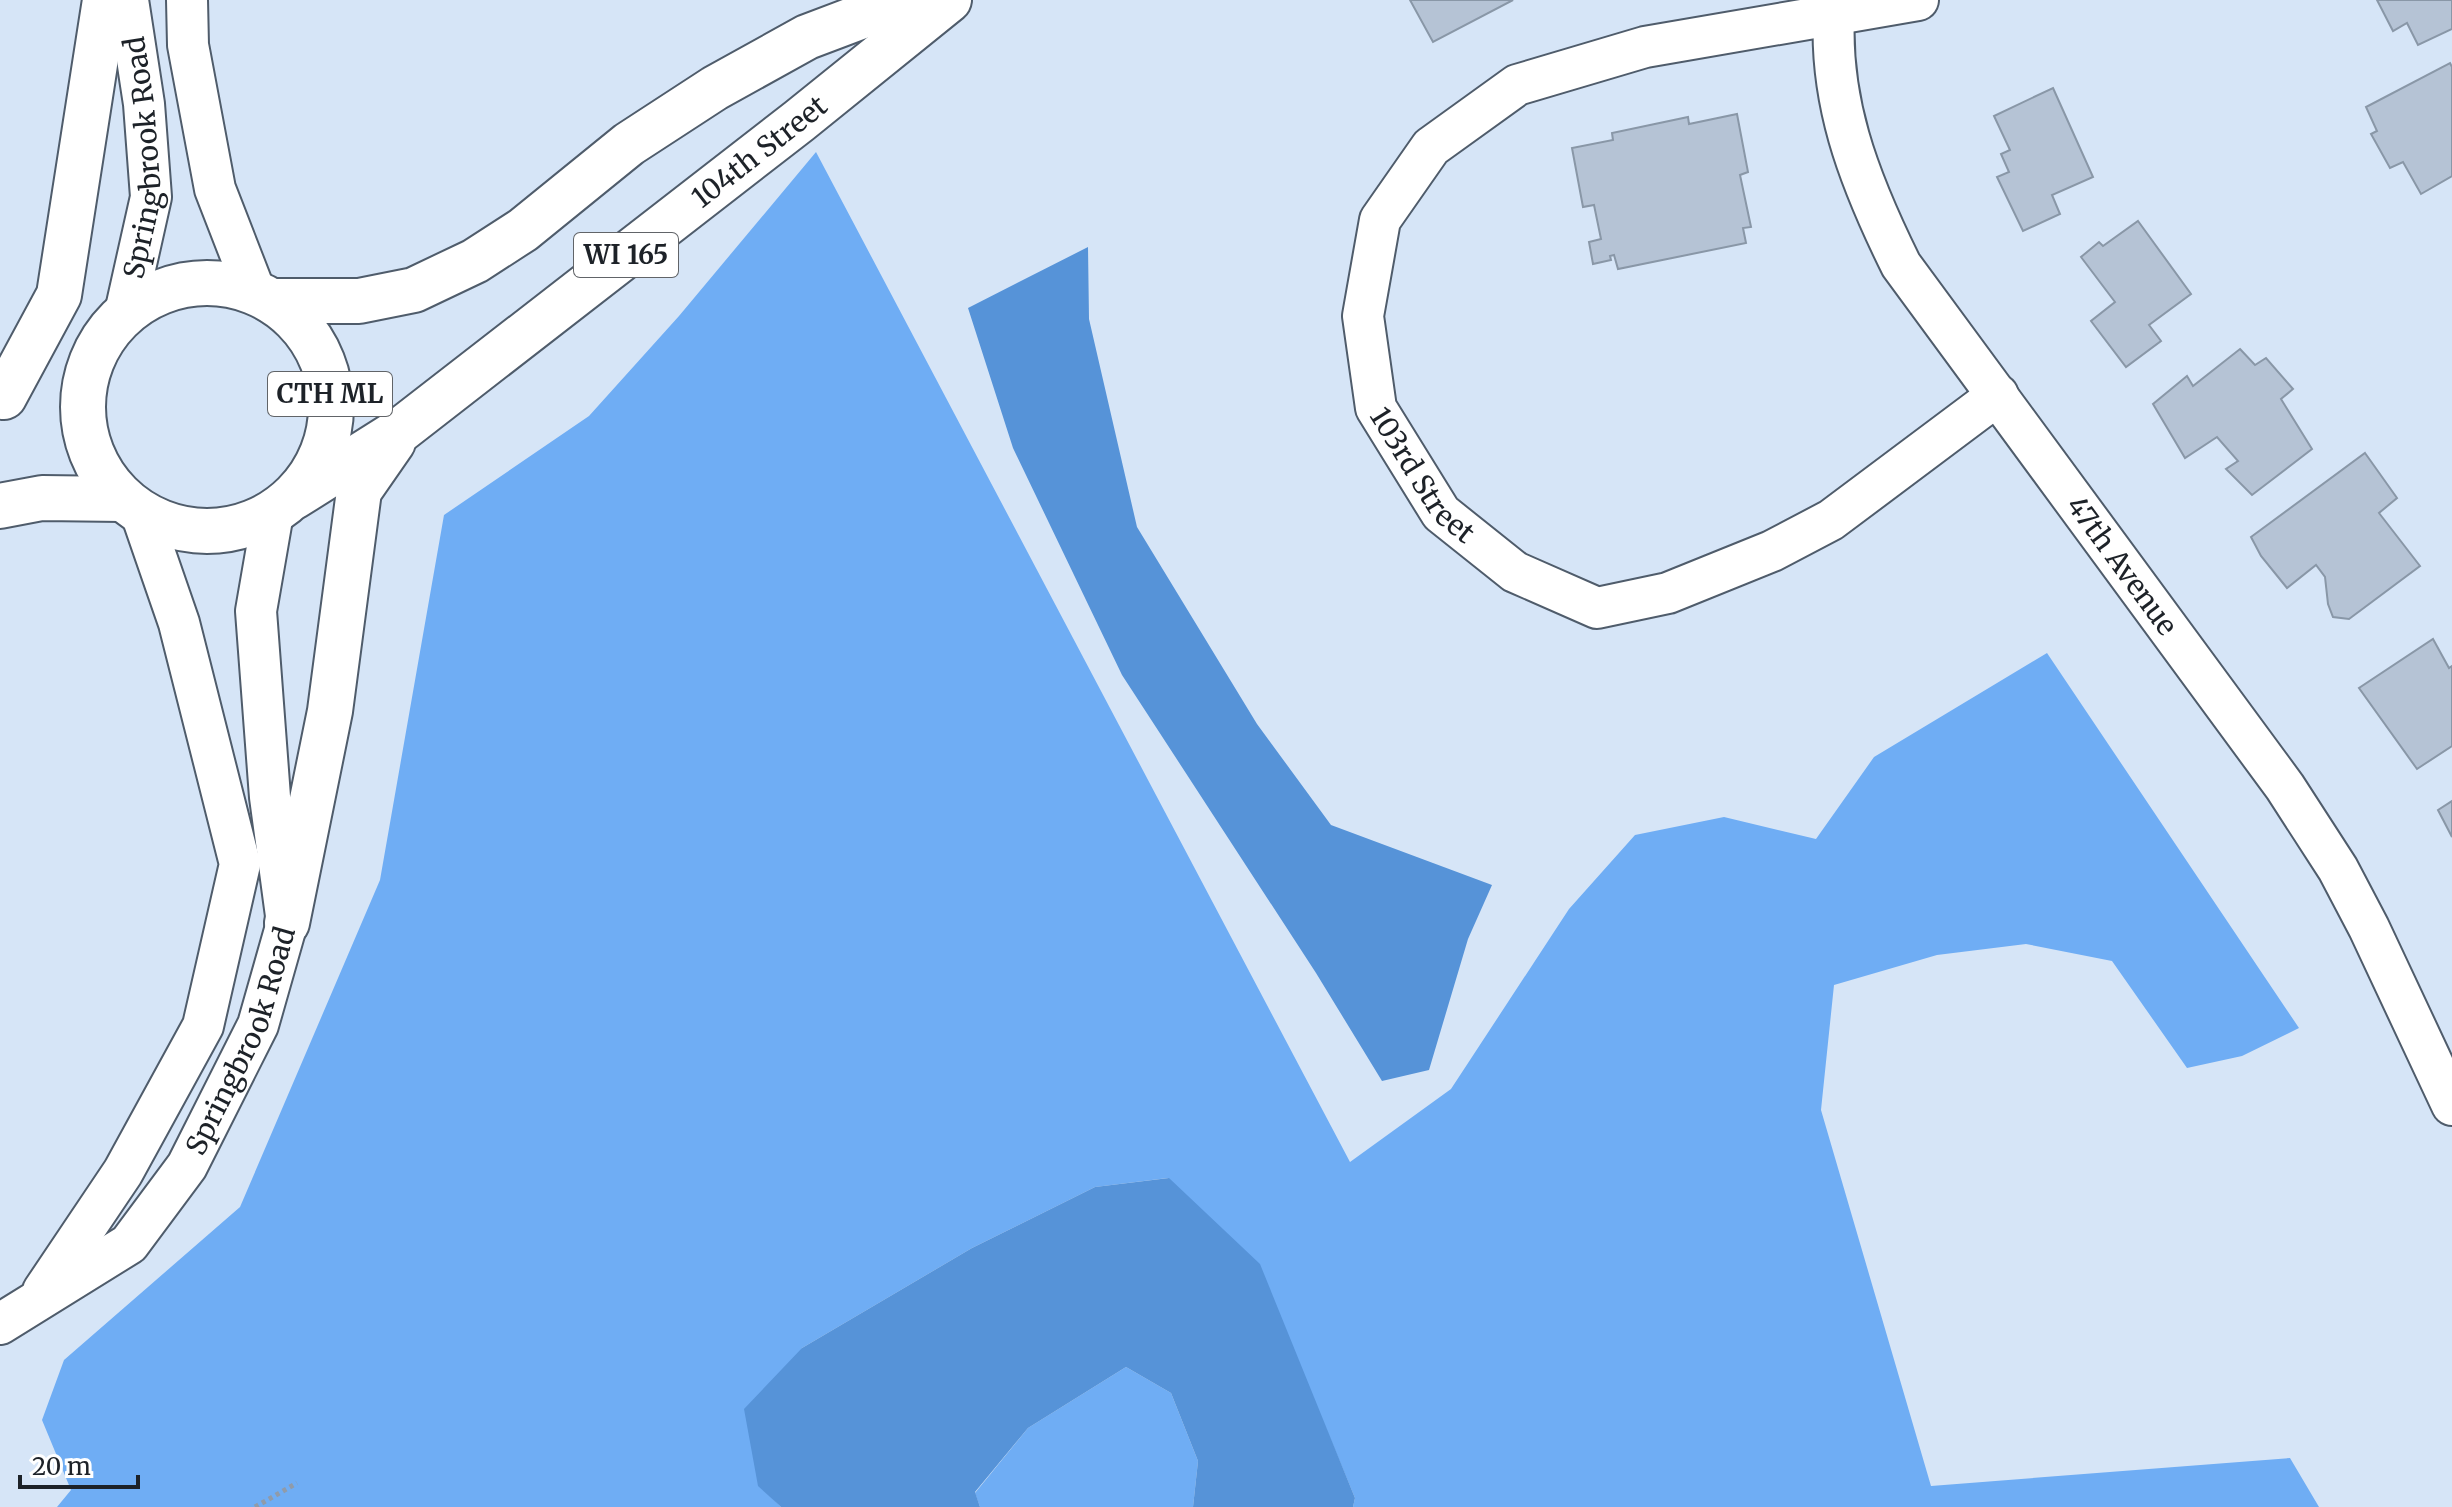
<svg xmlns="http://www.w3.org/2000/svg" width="2452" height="1507" font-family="Merriweather,serif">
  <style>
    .forest { fill: #6fadf4 }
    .water { fill: #5693d8 }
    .building { fill: #b5c3d5; stroke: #8997a7; stroke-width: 2 }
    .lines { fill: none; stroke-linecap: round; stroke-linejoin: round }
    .minor-casing { stroke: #4f5c6b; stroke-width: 44 }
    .major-casing { stroke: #4f5c6b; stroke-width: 48 }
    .path { stroke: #909ba9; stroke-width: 5; stroke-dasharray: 4 4; stroke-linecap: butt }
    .minor { stroke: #fff; stroke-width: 40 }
    .major { stroke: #fff; stroke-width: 44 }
    .labels { text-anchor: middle; stroke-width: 6; stroke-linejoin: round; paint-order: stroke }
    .shield { fill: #fff; stroke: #616468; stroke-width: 2 }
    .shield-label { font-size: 26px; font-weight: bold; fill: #1d2228 }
    .street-label { font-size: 28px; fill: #1d2228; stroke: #fff }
  </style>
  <rect width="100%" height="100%" fill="#d6e5f7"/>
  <g class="forest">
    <polygon points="816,152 1350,1162 1451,1089 1569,909 1635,835 1724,817 1816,839 1874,757 2047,653 2299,1028 2242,1056 2187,1068 2112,961 2026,944 1937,955 1834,985 1821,1110 1931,1486 2290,1458 2319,1507 1353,1507 1355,1498 1313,1397 1168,1178 1095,1187 972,1248 802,1348 758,1485 781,1507 57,1507 71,1490 42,1420 64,1360 240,1207 380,880 444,515 589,416 679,316"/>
    <polygon points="1126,1367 1171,1393 1198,1461 1193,1507 980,1507 975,1493 1028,1428"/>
  </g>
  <g class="water">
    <polygon points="1088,247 1089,319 1137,527 1257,724 1331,825 1492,885 1468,939 1429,1070 1382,1081 1316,973 1122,675 1013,448 968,308"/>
    <polygon points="1169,1178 1260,1264 1355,1498 1353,1507 1193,1507 1198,1461 1171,1393 1126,1367 1028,1428 975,1492 980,1507 781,1507 758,1486 744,1409 802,1348 972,1248 1095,1187"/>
  </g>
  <g class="building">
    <polygon points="1410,0 1513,0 1433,42"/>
    <polygon points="2377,0 2452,0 2452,29 2418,45 2407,23 2393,31"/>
    <polygon points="2450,63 2452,67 2452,176 2421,194 2403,162 2390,168 2371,134 2377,131 2366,107"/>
    <polygon points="2053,88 2093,177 2052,195 2060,214 2023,231 1997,177 2009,172 2001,154 2010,150 1994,116"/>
    <polygon points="1737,114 1748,172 1740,175 1751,227 1743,228 1746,243 1618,269 1614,255 1610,256 1611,260 1593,264 1589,242 1601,239 1594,205 1583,207 1572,148 1613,140 1612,133 1688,117 1689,124"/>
    <polygon points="2138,221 2191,294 2149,325 2161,341 2126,367 2091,321 2115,302 2081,257 2099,242 2103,246"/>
    <polygon points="2240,349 2255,365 2266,358 2293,389 2281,399 2312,449 2252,495 2226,469 2238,461 2217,437 2185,458 2153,404 2187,376 2193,386"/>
    <polygon points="2365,453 2397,498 2379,513 2420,566 2349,619 2333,617 2328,604 2325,577 2316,565 2287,588 2261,556 2251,537"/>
    <polygon points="2433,639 2449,668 2452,666 2452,746 2417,769 2359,688"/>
    <polygon points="2452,801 2452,837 2438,810"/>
  </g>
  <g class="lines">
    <g class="minor-casing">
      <g id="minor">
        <polyline points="187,0 188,45 215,189 255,292"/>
        <path id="s1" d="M1835,0C1826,97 1859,180 1901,265L2285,787L2338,869L2369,928L2452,1105"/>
        <path id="s2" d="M1918,0L1645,47L1517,85L1431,147L1380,220L1363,316L1376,408L1441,513L1515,572L1597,608L1668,593L1772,551L1831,520L1998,395"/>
        <path id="s3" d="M125,313L151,197L144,104L128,0"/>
        <polyline points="43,1291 123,1172 203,1026 240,864 179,623 141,513"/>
        <path id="s4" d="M0,1324L129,1244L187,1166L258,1025L287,923L270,797L256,611L273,513"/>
      </g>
    </g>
    <g class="major-casing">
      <g id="major">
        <circle cx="207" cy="407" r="124"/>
        <polyline points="272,301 359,301 414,290 475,261 523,230 629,144 715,88 807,37 905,0"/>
        <polyline points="4,397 59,295 105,0"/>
        <path id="s5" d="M294,497L402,429L799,121L949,0"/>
        <polyline points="0,506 42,498 122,499"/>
        <polyline points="287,923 330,711 359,491 393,442"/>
      </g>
    </g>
    <polyline class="path" points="255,1507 297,1483"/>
    <use href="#minor" class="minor"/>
    <use href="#major" class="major"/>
  </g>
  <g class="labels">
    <g class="shield">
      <rect x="574" y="233" width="104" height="44" rx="6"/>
      <rect x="268" y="372" width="124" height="44" rx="6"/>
    </g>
    <g class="shield-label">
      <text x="626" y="264">WI 165</text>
      <text x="330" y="403">CTH ML</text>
    </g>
    <g class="street-label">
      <text dy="10" stroke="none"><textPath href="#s5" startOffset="580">104th Street</textPath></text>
      <text dy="10" stroke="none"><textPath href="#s3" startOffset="158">Springbrook Road</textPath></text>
      <text dy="10" stroke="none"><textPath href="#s2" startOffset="878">103rd Street</textPath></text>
      <text dy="10" stroke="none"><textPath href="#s1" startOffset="650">47th Avenue</textPath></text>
      <text dy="10" stroke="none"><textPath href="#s4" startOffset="386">Springbrook Road</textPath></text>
    </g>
  </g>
  <path d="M20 1475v12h118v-12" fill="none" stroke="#1d2228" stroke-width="4"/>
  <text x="32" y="1475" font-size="24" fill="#1d2228" stroke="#ffffff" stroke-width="6" paint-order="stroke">20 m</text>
</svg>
